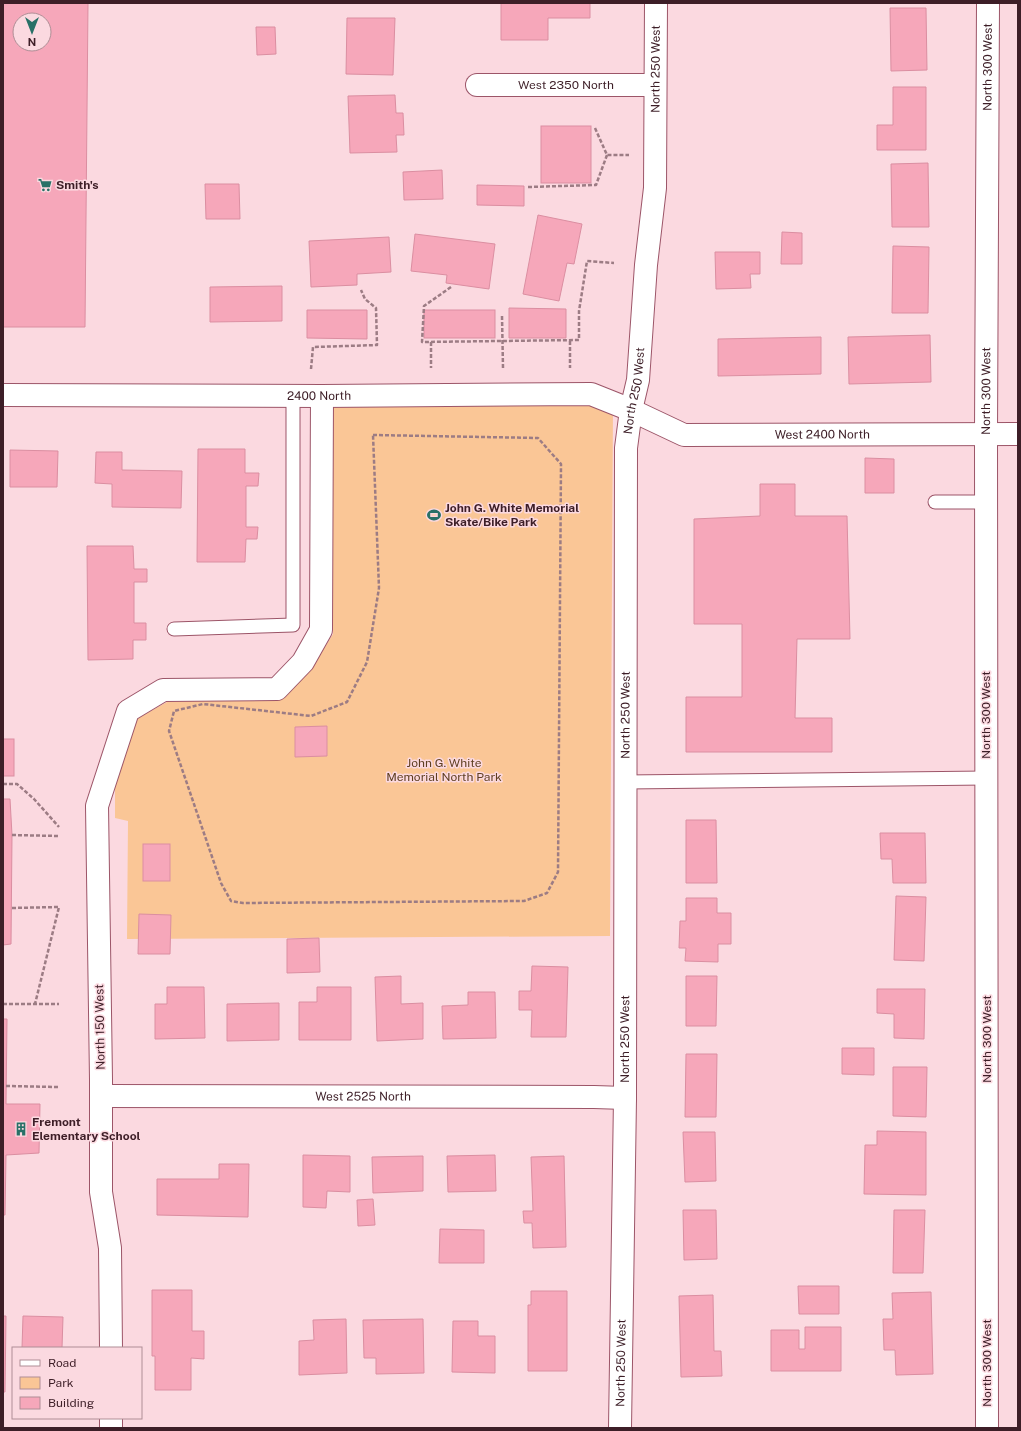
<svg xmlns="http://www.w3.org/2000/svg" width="1021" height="1431" font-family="'Public Sans',sans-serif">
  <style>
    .green { fill: #fac696 }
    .building { fill: #f6a7ba; stroke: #db8ea1; fill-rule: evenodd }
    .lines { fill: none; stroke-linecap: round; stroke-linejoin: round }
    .lane-casing { stroke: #9c5568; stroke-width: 15 }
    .street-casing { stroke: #9c5568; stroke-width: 24 }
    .path { stroke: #9c7c84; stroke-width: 2.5; stroke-dasharray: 4 2; stroke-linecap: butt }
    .lane { stroke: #fff; stroke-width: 13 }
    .street { stroke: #fff; stroke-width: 22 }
    .labels { text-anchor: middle; stroke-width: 3; stroke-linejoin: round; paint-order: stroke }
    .street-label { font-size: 12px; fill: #3d1e27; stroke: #fbd9e0 }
    .poi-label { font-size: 12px; font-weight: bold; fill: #3d1e27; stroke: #fbd9e0; text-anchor: start }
    .park-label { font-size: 12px; fill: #5f3f21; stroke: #fbd9e0 }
  </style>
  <rect width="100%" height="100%" fill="#fbd9e0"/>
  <polygon class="green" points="333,406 613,406 610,936 127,939 128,821 115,818 115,765 133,721 167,702 283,697 310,671 333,634"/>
  <g class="building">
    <path d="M3,3H88L85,327H3ZM20,20H44V44H20Z"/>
    <polygon points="501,3 590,3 590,18 548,18 548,40 501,40"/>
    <polygon points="890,8 926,8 927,70 891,71"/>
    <polygon points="347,18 395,18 393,75 346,74"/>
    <polygon points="256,27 275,27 276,54 257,55"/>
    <polygon points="893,87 926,87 926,150 877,150 877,125 893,125"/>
    <polygon points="395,95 396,113 403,113 404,135 396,135 397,152 350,153 348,96"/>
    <rect x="541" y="126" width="50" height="57"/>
    <polygon points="928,163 929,227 892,227 891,164"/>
    <polygon points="442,170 443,199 404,200 403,172"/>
    <polygon points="205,184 239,184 240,219 206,219"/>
    <polygon points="477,185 524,186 524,206 477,205"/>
    <polygon points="538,215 582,224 574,264 567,263 559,301 523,294"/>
    <polygon points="782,232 802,233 802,264 781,264"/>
    <polygon points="415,234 495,244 489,289 446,283 447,275 411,271"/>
    <polygon points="389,237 391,272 357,274 357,285 311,287 309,241"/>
    <polygon points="893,246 929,247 928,313 892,313"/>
    <polygon points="715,252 760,252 760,274 750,274 751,288 716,289"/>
    <polygon points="282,286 282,321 210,322 210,287"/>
    <polygon points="509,308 566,309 566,338 509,338"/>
    <polygon points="307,310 367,310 367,339 307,338"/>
    <rect x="424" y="310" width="71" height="28"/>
    <polygon points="930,335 931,382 849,384 848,337"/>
    <polygon points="821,337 821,374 718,376 718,339"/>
    <polygon points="198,449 245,449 245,473 259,473 258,486 246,486 246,527 258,527 257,539 246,539 245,562 197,562"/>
    <polygon points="10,450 58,451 57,487 10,487"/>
    <polygon points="96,452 122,452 122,470 182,471 181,508 112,507 112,484 95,483"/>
    <polygon points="865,458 894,459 894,493 865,493"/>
    <polygon points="760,484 795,484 795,516 847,516 850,639 797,639 795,718 832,718 832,752 686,752 686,697 742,697 742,624 694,624 694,519 760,516"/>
    <polygon points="87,546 133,546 134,569 147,569 147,582 134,582 134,623 146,623 146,640 133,640 133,659 88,660"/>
    <polygon points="327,726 327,756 295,757 295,727"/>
    <rect x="3" y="739" width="11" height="37"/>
    <polygon points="3,799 10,799 12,835 11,944 3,945"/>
    <polygon points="686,820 716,820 717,883 686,883"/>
    <polygon points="880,833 925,833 926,883 893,883 892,859 881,859"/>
    <rect x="143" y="844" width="27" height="37"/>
    <polygon points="896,896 926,897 924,961 894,960"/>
    <polygon points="686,898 717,898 717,913 731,913 731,944 718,944 718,962 685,961 686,948 679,948 680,921 686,921"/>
    <polygon points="139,914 171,915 170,954 138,954"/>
    <polygon points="319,938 320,972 287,973 287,939"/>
    <polygon points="532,966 568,967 566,1037 531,1037 532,1010 519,1010 519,991 531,991"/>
    <polygon points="401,976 401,1004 423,1003 423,1039 377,1041 375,977"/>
    <polygon points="686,976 717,976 716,1026 686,1026"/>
    <polygon points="167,987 204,987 205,1038 155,1039 155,1004 167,1004"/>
    <polygon points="317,987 351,987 351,1040 299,1040 299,1002 317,1002"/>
    <polygon points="877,989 925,989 924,1039 894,1038 894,1014 877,1013"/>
    <polygon points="468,992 495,992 496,1038 443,1039 442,1006 468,1005"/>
    <polygon points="279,1003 279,1040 227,1041 227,1004"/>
    <polygon points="3,1019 7,1019 6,1104 40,1104 39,1153 6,1155 5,1215 3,1215"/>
    <polygon points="842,1048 874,1048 874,1075 842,1074"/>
    <polygon points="686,1054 717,1054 716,1117 685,1117"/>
    <polygon points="893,1067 927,1067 926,1117 893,1116"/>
    <polygon points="877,1131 926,1132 926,1195 864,1194 865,1145 877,1145"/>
    <polygon points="683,1132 715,1132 716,1181 685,1182"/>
    <polygon points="303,1155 350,1156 350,1192 327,1191 326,1208 303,1207"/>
    <polygon points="495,1155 496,1191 448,1192 447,1156"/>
    <polygon points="423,1156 423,1191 373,1193 372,1157"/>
    <polygon points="564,1156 566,1247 533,1248 532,1223 524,1223 523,1211 533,1211 531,1157"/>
    <polygon points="219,1164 249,1164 248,1217 157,1215 157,1179 219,1179"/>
    <polygon points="373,1199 375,1225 358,1226 357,1200"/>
    <polygon points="683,1210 716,1210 717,1259 684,1260"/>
    <polygon points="894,1210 925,1210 923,1273 893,1273"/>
    <polygon points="440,1229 484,1230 484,1263 439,1263"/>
    <polygon points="798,1286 839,1286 839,1314 799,1314"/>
    <polygon points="152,1290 192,1290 192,1331 204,1331 204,1359 191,1358 191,1390 155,1390 155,1356 152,1356"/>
    <polygon points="531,1291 567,1291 567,1371 528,1371 528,1305 531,1305"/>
    <polygon points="931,1292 933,1374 896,1375 895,1350 884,1350 883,1319 893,1319 892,1293"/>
    <polygon points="713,1295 714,1351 721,1351 722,1376 681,1377 679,1296"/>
    <polygon points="3,1316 6,1316 5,1392 3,1392"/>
    <polygon points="23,1316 63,1317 62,1348 22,1348"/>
    <polygon points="346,1319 347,1373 299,1375 299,1341 314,1340 313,1320"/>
    <polygon points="423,1319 424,1373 376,1374 376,1358 364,1358 363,1320"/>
    <polygon points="453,1321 478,1321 478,1336 495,1336 495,1373 452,1372"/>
    <polygon points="805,1327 841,1327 841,1371 771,1371 771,1330 799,1330 799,1349 805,1349"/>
  </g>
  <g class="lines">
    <g class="lane-casing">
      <g id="lane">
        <polyline points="935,502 986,502"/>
        <polyline points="174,629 293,625 293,396"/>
        <polyline points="625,782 986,778"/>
      </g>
    </g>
    <g class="street-casing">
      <g id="street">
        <path id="s1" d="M477,85H655"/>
        <path id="s2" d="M3,395L322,396L591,394L631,410L684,435L1018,434"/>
        <path id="s3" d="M101,1096L594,1097L625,1098"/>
        <polyline points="111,1348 110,1248 101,1192 101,1080 97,806 128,711 163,690 277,689 303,662 321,630 322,396"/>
        <polyline points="111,1418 111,1428"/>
        <path id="s4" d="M620,1428L625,1098L626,448L631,410L638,380L646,265L655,188L656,3"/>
        <path id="s5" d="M987,1428L986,434L988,3"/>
      </g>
    </g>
    <g class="path">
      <polyline points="595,128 607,155 629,155"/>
      <polyline points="528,187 596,185 607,155"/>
      <polyline points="451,287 424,306 422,342 579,340 579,311 587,261 614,263"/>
      <polyline points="502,316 503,368"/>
      <polyline points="570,341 570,368"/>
      <polyline points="431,342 431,368"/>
      <polyline points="311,369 313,347 377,345 376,308 365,299 361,290"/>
      <polygon points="373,435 538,438 561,464 558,872 547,893 524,901 243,903 231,901 221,883 169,731 174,711 203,704 311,716 347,702 367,662 379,588"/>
      <polyline points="3,784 17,784 34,799 59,827"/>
      <polyline points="12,835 59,836"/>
      <polyline points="12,908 59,907 35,1004"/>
      <polyline points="3,1004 59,1004"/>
      <polyline points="6,1086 58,1087"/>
    </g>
    <use href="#lane" class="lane"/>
    <use href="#street" class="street"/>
  </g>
  <defs>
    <g id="supermarket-bare" transform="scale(1.08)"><path d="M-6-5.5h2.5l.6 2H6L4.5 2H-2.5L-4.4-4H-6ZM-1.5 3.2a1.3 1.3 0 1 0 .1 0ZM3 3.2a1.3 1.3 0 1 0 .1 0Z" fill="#287067" stroke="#fbd9e0" stroke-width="2.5" paint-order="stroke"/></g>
    <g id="stadium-bare" transform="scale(1.08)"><path d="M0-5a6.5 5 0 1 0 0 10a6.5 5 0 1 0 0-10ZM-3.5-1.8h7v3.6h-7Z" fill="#287067" stroke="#fbd9e0" stroke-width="2.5" paint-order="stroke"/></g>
    <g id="building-bare" transform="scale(1.08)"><path d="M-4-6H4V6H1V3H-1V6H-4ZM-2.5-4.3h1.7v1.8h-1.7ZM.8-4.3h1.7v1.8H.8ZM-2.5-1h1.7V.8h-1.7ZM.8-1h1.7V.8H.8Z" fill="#287067" stroke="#fbd9e0" stroke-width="2.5" paint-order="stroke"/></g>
  </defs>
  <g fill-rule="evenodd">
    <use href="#supermarket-bare" x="45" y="185"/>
    <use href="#stadium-bare" x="434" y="515"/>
    <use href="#building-bare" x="21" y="1129"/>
  </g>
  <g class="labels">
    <g class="street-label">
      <text dy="4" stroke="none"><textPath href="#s4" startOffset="1361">North 250 West</textPath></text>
      <text dy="4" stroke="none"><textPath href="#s5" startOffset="1361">North 300 West</textPath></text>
      <text dy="4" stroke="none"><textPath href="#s1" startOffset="89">West 2350 North</textPath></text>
      <text dy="4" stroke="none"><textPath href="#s4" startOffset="1038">North 250 West</textPath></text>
      <text dy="4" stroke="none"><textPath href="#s5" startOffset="1037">North 300 West</textPath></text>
      <text dy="4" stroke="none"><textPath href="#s2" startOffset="316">2400 North</textPath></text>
      <text dy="4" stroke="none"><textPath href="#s2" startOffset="828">West 2400 North</textPath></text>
      <text dy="4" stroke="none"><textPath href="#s4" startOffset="713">North 250 West</textPath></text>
      <text transform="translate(986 715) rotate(-90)" y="4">North 300 West</text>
      <text transform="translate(100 1027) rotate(-91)" y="4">North 150 West</text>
      <text dy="4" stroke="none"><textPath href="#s4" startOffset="389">North 250 West</textPath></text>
      <text transform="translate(987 1039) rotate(-90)" y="4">North 300 West</text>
      <text dy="4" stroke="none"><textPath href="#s3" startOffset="262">West 2525 North</textPath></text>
      <text dy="4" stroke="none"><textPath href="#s4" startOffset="65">North 250 West</textPath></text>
      <text transform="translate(987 1363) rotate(-90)" y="4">North 300 West</text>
    </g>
    <g class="poi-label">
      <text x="56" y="189">Smith's</text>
      <text x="445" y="512">John G. White Memorial<tspan x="445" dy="14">Skate/Bike Park</tspan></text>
      <text x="32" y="1126">Fremont<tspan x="32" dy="14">Elementary School</tspan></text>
    </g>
    <g class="park-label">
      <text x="444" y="767">John G. White<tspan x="444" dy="14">Memorial North Park</tspan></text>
    </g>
  </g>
  <rect width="1021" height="1431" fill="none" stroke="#3d1e27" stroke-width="8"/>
  <rect x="12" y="1347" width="130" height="72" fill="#fbd9e0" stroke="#af8e96"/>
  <rect x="20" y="1360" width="20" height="6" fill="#ffffff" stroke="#af8e96"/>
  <text x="48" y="1367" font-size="12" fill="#3d1e27">Road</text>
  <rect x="20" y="1377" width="20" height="12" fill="#fac696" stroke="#af8e96"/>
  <text x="48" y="1387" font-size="12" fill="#3d1e27">Park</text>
  <rect x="20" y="1397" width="20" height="12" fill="#f6a7ba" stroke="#af8e96"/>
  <text x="48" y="1407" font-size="12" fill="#3d1e27">Building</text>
  <g transform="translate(32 32) rotate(180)"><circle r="19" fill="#fbd9e0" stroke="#af8e96"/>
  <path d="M0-3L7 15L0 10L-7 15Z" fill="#287067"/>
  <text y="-6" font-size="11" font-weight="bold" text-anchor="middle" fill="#3d1e27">N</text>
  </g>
</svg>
